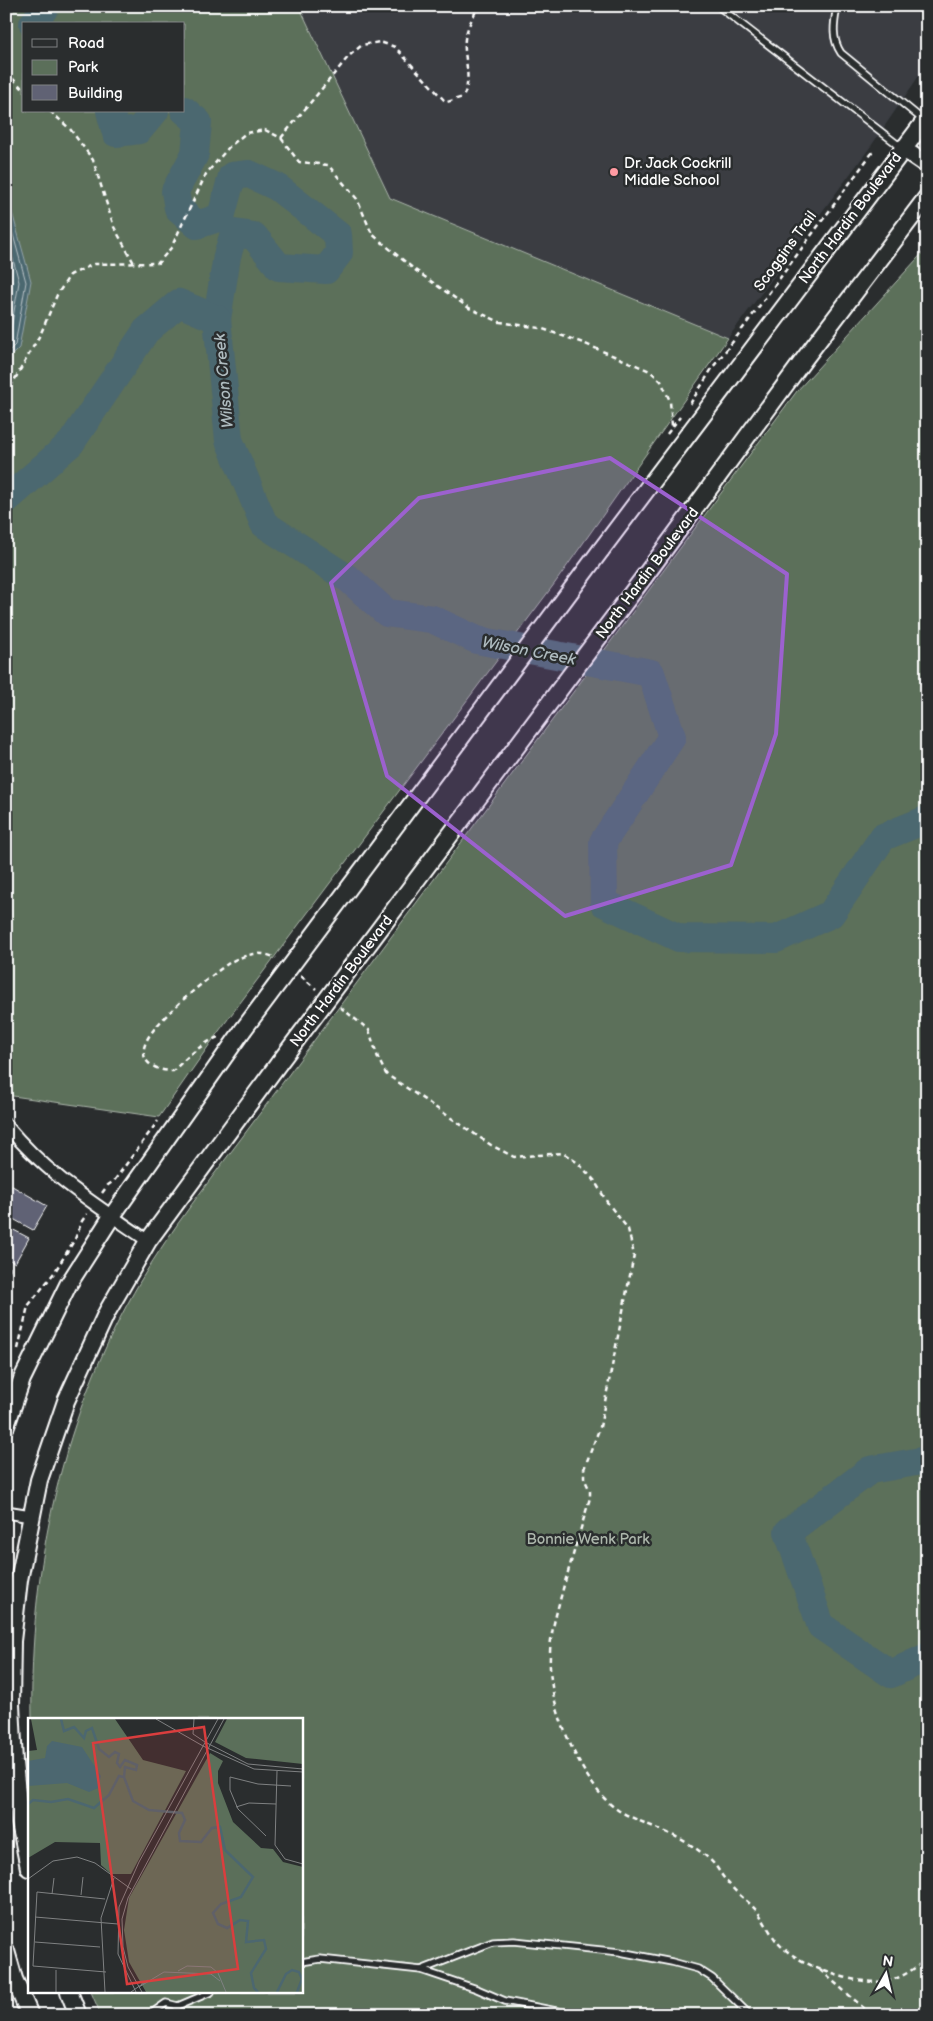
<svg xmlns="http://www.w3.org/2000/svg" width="933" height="2021" font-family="'Balsamiq Sans',sans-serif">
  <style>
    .built { fill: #3a3d43 }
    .green { fill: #5b6f5a; stroke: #adb7ac; fill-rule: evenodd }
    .water { fill: #4c6770; stroke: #94a4a9 }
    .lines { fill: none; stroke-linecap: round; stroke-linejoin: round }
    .shore { stroke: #b7c2c6; stroke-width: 1 }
    .river { stroke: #4c6770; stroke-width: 28 }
    .building { fill: #606274; stroke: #fff }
    .service-casing { stroke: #fff; stroke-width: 9 }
    .minor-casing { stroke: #fff; stroke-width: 15 }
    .secondary-casing { stroke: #fff; stroke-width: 20 }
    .path { stroke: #fff; stroke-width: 2.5; stroke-dasharray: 5 4; stroke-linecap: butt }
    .service { stroke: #2a2d2e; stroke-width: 5.5 }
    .minor { stroke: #2a2d2e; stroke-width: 11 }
    .secondary { stroke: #2a2d2e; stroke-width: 16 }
    .secondary-bridge-casing { stroke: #fff; stroke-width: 20; stroke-linecap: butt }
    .secondary-bridge { stroke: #2a2d2e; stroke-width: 16 }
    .marked { fill: #9c61cf; fill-opacity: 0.2; stroke: #9c61cf; stroke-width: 4; stroke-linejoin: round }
    .poi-dot { fill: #ff9aa2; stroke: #2a2d2e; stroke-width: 2 }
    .labels { text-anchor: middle; stroke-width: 5; stroke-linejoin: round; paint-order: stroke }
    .poi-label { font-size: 15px; fill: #fff; stroke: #2a2d2e; text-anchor: start }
    .street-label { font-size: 15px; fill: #fff; stroke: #2a2d2e }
    .park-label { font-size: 15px; fill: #adb7ac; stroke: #2a2d2e }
    .water-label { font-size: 16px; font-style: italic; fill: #aebbbf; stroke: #2a2d2e }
    .inset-river { fill: none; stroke: #4c6770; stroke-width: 2.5 }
    .inset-road { fill: none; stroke: #7f8182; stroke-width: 1 }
    .view { fill: #da3e3e; fill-opacity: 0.15; stroke: #da3e3e; stroke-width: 2.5 }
    .inset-edge { fill: none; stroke: #fff; stroke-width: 2.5 }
  </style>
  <rect width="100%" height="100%" fill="#2a2d2e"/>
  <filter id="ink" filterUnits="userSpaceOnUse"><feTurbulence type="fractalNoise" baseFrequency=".02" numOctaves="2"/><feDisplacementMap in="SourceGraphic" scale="10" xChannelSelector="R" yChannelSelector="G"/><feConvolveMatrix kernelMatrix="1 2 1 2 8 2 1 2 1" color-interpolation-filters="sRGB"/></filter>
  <g filter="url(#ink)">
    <polygon class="built" points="299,6 927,6 927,64 871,146 728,338 390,198"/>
    <g class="green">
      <path d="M6,6H299L390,198L728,338L555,583L219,1031L159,1117L6,1095ZM24,24H184V111H24Z"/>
      <path d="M927,248V2015H101L91,1992H301V1720H32C29,1566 62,1414 141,1280C172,1228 210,1180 246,1132L797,391Z"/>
    </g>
    <polygon class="water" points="6,198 10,205 31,281 19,348 6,361"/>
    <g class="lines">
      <g class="shore">
        <polyline points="6,209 26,282 15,345 6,354"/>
        <polyline points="6,233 19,282 9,341 6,345"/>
        <polyline points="6,262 12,282 6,313"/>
      </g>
      <g class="river">
        <polyline points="33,24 46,6"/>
        <polyline points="184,110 198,122 195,154 175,191 178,208 197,225 221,217 232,176 249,174 277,187 338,235 339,253 326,270 279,267 254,236 234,233 227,256 217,319"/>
        <polyline points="110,111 116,133 139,130 155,111"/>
        <polyline points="6,500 71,443 146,331 179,303 217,319 229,440 264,524 350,580 387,613 432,619 477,640 651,673 672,737 603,842 604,903 679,938 776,939 831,914 883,837 923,821 927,823"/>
        <polyline points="927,1460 870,1470 788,1532 821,1626 891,1674 927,1657"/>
      </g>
    </g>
    <g class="building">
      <polygon points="7,1183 47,1206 33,1230 6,1215"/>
      <polygon points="6,1226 29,1238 15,1263 6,1258"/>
      <polygon points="6,1266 11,1268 6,1278"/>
    </g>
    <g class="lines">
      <g class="service-casing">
        <g id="service">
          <polyline points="718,6 901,147"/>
          <path d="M837,6C834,23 831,38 841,53L923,120"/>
          <polyline points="301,1962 320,1959 421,1970 477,1989 505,2001 577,2015"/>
          <polyline points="421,1970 493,1942 514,1941 620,1952 672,1962 698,1969 712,1978 750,2015"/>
          <polyline points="149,2015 166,2003 178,2006 211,1992"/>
          <polyline points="175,2015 178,2006"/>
        </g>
      </g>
      <g class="minor-casing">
        <g id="minor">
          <path d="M6,1125C48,1176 95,1204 148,1241"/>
          <polyline points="6,1512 31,1516"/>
        </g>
      </g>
      <g class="secondary-casing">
        <g id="secondary">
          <polyline points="902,148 927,165"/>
          <polyline points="601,550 927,118"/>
          <polyline points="644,577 805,358 927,197"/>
          <polyline points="6,1426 22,1379 68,1285 112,1216 243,1030"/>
          <polyline points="29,1868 20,1823 14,1762 11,1705 12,1641 19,1580 39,1480 66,1401 107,1312 148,1241 279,1063"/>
          <polyline points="6,1951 14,1979 30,2015"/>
          <polyline points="69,1992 78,2015"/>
        </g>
      </g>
      <g class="path">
        <polyline points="6,72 24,90"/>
        <polyline points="50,111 70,129 93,160 114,227 135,265"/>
        <path d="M281,138L349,56L362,45L380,42L395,47L444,100L447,102L463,97C473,78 463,58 465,39C467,28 473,16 479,6"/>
        <polyline points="6,395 41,333 57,295 70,275 94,264 158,263 171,248 206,174 229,147 246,133 265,130 281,138 299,162 328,165 357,199 372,234 415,270 469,308 500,322 540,328 583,343 650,371 661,381 670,401 672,426"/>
        <polyline points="690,404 713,367 738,335 872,153 876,151"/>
        <polyline points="667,434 680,417"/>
        <polyline points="301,976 316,989"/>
        <path d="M340,1007L369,1030L378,1058L386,1074L491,1145L514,1157L563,1153L578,1163L594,1180L607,1202L628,1229L634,1255L600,1427L584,1469V1478L590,1491V1498C581,1527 573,1556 564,1585C558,1609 550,1631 550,1655C549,1675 553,1697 559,1715C569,1746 592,1795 621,1812C651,1828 681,1834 708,1858C717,1865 721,1876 729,1884C737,1894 748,1901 756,1910C766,1922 771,1937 782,1947C805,1968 861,1988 892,1980C905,1976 916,1967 927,1959"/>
        <path d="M218,1037C201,1044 186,1058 173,1071C156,1071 137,1062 146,1042C155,1020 209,977 229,963C235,959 247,955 254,954C262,953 270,955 276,958"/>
        <polyline points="102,1193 108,1185 114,1181 158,1121"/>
        <polyline points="18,1349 28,1306 54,1273 75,1239 82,1221 87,1214"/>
        <polyline points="820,1970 872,2015"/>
        <polyline points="400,2015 416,2015"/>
      </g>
      <use href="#service" class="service"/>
      <use href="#minor" class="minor"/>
      <use href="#secondary" class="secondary"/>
      <g class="secondary-bridge-casing">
        <g id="secondary-bridge">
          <polyline points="243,1030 601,550"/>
          <polyline points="279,1063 644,577"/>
        </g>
      </g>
      <use href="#secondary-bridge" class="secondary-bridge"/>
    </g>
  </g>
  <path class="marked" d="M610,458L787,574L776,734L731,865L565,916L387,776L331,583L419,498Z"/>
  <circle class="poi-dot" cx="614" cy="172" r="5"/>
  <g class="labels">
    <g class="poi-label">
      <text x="624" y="168">Dr. Jack Cockrill<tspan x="624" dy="17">Middle School</tspan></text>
    </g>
    <g class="street-label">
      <text transform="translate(850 218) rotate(-53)" y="5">North Hardin Boulevard</text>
      <text transform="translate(785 251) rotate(-54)" y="5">Scoggins Trail</text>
      <text transform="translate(647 573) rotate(-53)" y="5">North Hardin Boulevard</text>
      <text transform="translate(341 981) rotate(-53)" y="5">North Hardin Boulevard</text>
    </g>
    <g class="park-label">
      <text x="588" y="1544">Bonnie Wenk Park</text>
    </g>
    <g class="water-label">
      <text transform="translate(223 381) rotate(-95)" y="6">Wilson Creek</text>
      <text transform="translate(529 650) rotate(11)" y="6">Wilson Creek</text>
    </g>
  </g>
  <g transform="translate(28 1718)">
    <rect width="275" height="275" fill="#2a2d2e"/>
    <path d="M3,1H87L115,42L158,53L103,156H83L73,147L72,125L27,124L0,140V33L9,32ZM199,1H275V46L218,40L187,24ZM182,35L195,43L190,53V65L205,104L233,130L245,131L255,144L275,149L274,274H118L101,244L96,212L101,180Z" fill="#5b6f5a"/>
    <path d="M24,23L54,29L73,58L70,70L61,74L39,65L0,68V43L17,40L19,28Z" fill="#4c6770"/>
    <path class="inset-river" d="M33,1L36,13L46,9L56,20L58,13L64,10L71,31L81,39L87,34L91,36L89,45L92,49L97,42L109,47L108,52L97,49L96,59M0,86L5,82L23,84L40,81L66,90L81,77L91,58L96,59L105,83L121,92L154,95L157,102L151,115L152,123L173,124L184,110L192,109L197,132L225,159L213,179L193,186L185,195L190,206L199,210L212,202L220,203L218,224L236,222L238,231L223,255L226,270L230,274M249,274L258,256L264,252L271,254L274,261L269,274"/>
    <path class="inset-road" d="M128,1L175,28M166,1L165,16L177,24M177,24L220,46L275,51M175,28L226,51L275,54M249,53L247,127L257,141L275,146M208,89L221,85L248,86M238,118L210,91L202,72V59L230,66L263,68M0,161L25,143L49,139L67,145L103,171M24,176L26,160M53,177L55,159M77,181L9,174L5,248L78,254M7,199L90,206M7,224L72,229M150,253L159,248L183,249L190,255L198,274M111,269L136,254L183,256L192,263M28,274V252M77,274L73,200L86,160M103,274L120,262M108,274L90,236L91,189L111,144L190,1M114,274L100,249L95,229L94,201L100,180L196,1"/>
    <path class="view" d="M176,9L210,251L99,266L65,25Z"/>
    <rect width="275" height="275" class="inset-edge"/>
  </g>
  <rect width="933" height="2021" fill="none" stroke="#2a2d2e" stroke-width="25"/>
  <rect x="12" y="12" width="908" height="1996" fill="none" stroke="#fff" stroke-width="2" filter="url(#ink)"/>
  <rect x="22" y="22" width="162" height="90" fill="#2a2d2e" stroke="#7f8182"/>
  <rect x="32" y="39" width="25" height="8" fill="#2a2d2e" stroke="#7f8182"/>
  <text x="68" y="48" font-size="15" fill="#ffffff">Road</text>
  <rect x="32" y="60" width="25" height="15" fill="#5b6f5a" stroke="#7f8182"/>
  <text x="68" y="72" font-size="15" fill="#ffffff">Park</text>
  <rect x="32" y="85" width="25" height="15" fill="#606274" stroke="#7f8182"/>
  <text x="68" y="98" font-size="15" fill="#ffffff">Building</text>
  <g transform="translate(886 1974) rotate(8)" stroke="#2a2d2e" stroke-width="4" paint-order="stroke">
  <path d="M0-4L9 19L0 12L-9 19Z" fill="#ffffff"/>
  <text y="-8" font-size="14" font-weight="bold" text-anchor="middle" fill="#ffffff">N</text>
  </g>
</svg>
